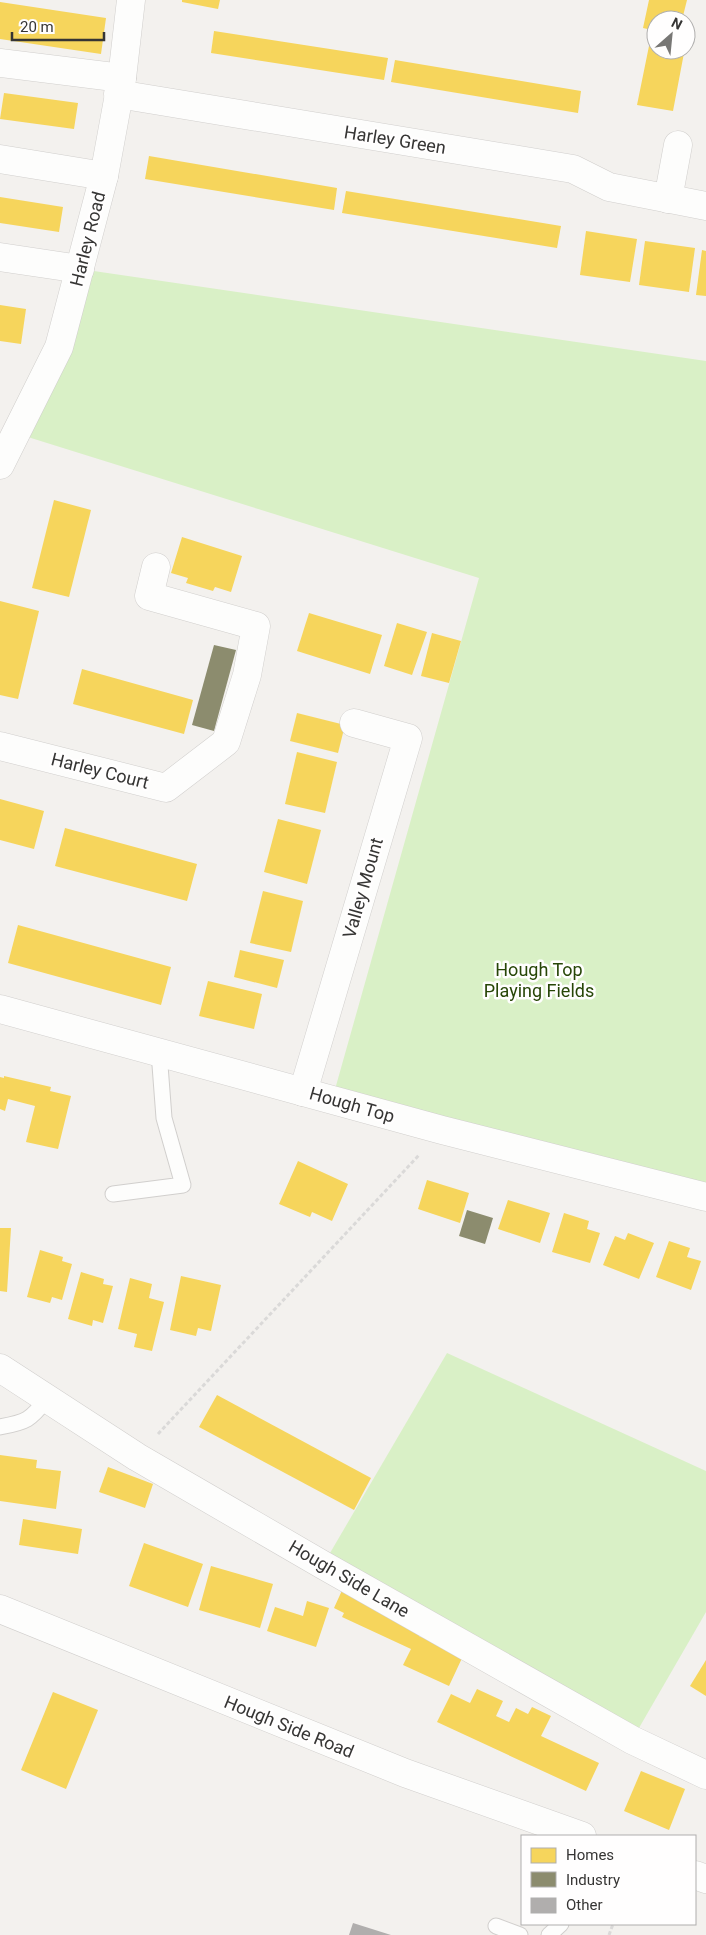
<svg xmlns="http://www.w3.org/2000/svg" width="706" height="1935" font-family="Roboto,sans-serif">
  <style>
    .green { fill: #d9f0c6 }
    .homes { fill: #f6d55c }
    .industry { fill: #8c8c6e }
    .building { fill: #b0aead }
    .lines { fill: none; stroke-linecap: round; stroke-linejoin: round }
    .service-casing { stroke: #d1cfcd; stroke-width: 17 }
    .minor-casing { stroke: #d1cfcd; stroke-width: 29 }
    .secondary-casing { stroke: #d1cfcd; stroke-width: 29 }
    .path { stroke: #dad9d8; stroke-width: 3; stroke-dasharray: 4 2.5; stroke-linecap: butt }
    .service { stroke: #fdfdfc; stroke-width: 15 }
    .minor { stroke: #fdfdfc; stroke-width: 28 }
    .secondary { stroke: #fdfdfc; stroke-width: 28 }
    .labels { text-anchor: middle; stroke-width: 5; stroke-linejoin: round; paint-order: stroke }
    .street-label { font-size: 18px; fill: #363534; stroke: #fffefe }
    .park-label { font-size: 18px; fill: #274607; stroke: #fffefe }
  </style>
  <rect width="100%" height="100%" fill="#f3f1ee"/>
  <g class="green">
    <polygon points="80,269 706,361 706,1197 332,1100 479,578 15,433"/>
    <polygon points="447,1353 706,1471 706,1612 632,1740 323,1565"/>
  </g>
  <g class="homes">
    <polygon points="182,0 220,0 218,9 182,2"/>
    <polygon points="649,0 687,0 682,20 656,20 656,31 643,28"/>
    <polygon points="0,2 106,18 101,54 0,39"/>
    <polygon points="214,31 388,58 384,80 211,53"/>
    <polygon points="649,46 656,48 656,50 684,53 673,111 637,105"/>
    <polygon points="395,60 581,91 578,113 391,82"/>
    <polygon points="4,93 78,103 74,129 0,119"/>
    <polygon points="149,156 337,188 334,210 145,179"/>
    <polygon points="346,191 561,226 557,248 342,213"/>
    <polygon points="0,197 63,207 59,232 0,223"/>
    <polygon points="586,231 637,239 630,282 580,275"/>
    <polygon points="645,241 695,248 689,292 639,285"/>
    <polygon points="702,250 706,251 706,296 696,295"/>
    <polygon points="0,305 26,309 21,344 0,341"/>
    <polygon points="54,500 91,510 69,597 32,588"/>
    <polygon points="182,537 242,556 231,592 215,587 213,591 186,583 188,578 171,573"/>
    <polygon points="0,601 39,611 18,699 0,695"/>
    <polygon points="309,613 382,635 370,674 297,651"/>
    <polygon points="397,623 427,632 412,675 384,666"/>
    <polygon points="432,633 461,641 449,683 421,676"/>
    <polygon points="82,669 193,700 184,734 73,704"/>
    <polygon points="297,713 345,725 338,753 290,741"/>
    <polygon points="297,752 337,762 325,813 285,804"/>
    <polygon points="0,799 44,811 34,849 0,840"/>
    <polygon points="278,819 321,830 307,884 264,872"/>
    <polygon points="65,828 197,864 187,901 55,866"/>
    <polygon points="263,891 303,901 291,952 250,943"/>
    <polygon points="18,925 171,967 161,1005 8,963"/>
    <polygon points="240,950 284,960 277,988 234,977"/>
    <polygon points="208,981 262,994 254,1029 199,1016"/>
    <polygon points="4,1076 51,1087 50,1091 71,1096 58,1149 26,1142 35,1106 8,1099 5,1111 0,1109 0,1077 4,1078"/>
    <polygon points="298,1161 348,1184 332,1221 312,1212 310,1217 279,1204"/>
    <polygon points="427,1180 469,1193 460,1223 418,1209"/>
    <polygon points="508,1200 550,1213 540,1243 498,1229"/>
    <polygon points="564,1213 589,1221 587,1229 600,1233 590,1263 552,1252"/>
    <polygon points="0,1228 11,1228 7,1292 0,1291"/>
    <polygon points="628,1233 654,1243 639,1279 603,1265 615,1236 625,1240"/>
    <polygon points="669,1241 690,1248 687,1257 701,1261 691,1290 656,1277"/>
    <polygon points="40,1250 63,1257 62,1261 72,1264 62,1300 52,1297 50,1303 27,1297"/>
    <polygon points="81,1272 104,1279 103,1284 113,1286 103,1323 93,1320 92,1326 68,1319"/>
    <polygon points="181,1276 221,1285 211,1331 198,1328 196,1336 170,1330"/>
    <polygon points="130,1278 152,1284 149,1298 164,1302 152,1351 134,1347 137,1334 118,1329"/>
    <polygon points="217,1395 371,1478 354,1510 199,1427"/>
    <polygon points="0,1455 37,1460 36,1468 61,1471 56,1509 0,1501"/>
    <polygon points="108,1467 153,1484 145,1508 99,1492"/>
    <polygon points="23,1519 82,1529 78,1554 19,1545"/>
    <polygon points="144,1543 203,1564 188,1607 129,1586"/>
    <polygon points="211,1566 273,1584 260,1628 199,1610"/>
    <polygon points="344,1586 424,1626 419,1636 463,1656 449,1686 403,1665 411,1649 342,1617 344,1613 334,1608"/>
    <polygon points="307,1601 329,1608 316,1647 267,1631 275,1607 303,1616"/>
    <polygon points="706,1660 706,1696 690,1686"/>
    <polygon points="477,1689 503,1701 496,1716 509,1722 516,1708 528,1714 532,1707 551,1716 541,1736 599,1763 586,1791 437,1722 451,1694 470,1703"/>
    <polygon points="53,1692 98,1710 66,1789 21,1770"/>
    <polygon points="641,1771 685,1789 669,1830 624,1811"/>
  </g>
  <g class="industry">
    <polygon points="214,645 236,650 214,731 192,725"/>
    <polygon points="467,1210 493,1218 485,1244 459,1236"/>
  </g>
  <polygon class="building" points="353,1923 391,1935 349,1935"/>
  <g class="lines">
    <g class="service-casing">
      <g id="service">
        <polyline points="113,1194 183,1185 164,1118 159,1052"/>
        <path d="M0,1427C27,1422 30,1420 47,1399"/>
        <polyline points="496,1926 520,1935"/>
        <polyline points="549,1935 561,1924"/>
      </g>
    </g>
    <g class="minor-casing">
      <g id="minor">
        <polyline points="0,63 122,78"/>
        <polyline points="118,94 573,169 609,187 706,206"/>
        <polyline points="0,159 104,176"/>
        <polyline points="668,199 678,145"/>
        <polyline points="0,257 80,269"/>
        <polyline points="0,465 59,347 104,176 122,78 131,0"/>
        <polyline points="0,746 166,788 226,742 247,675 256,626 149,596 156,567"/>
        <polyline points="0,1009 442,1130 706,1197"/>
        <polyline points="303,1092 408,738 354,723"/>
        <polyline points="0,1368 137,1457 323,1565 632,1740 706,1775"/>
      </g>
    </g>
    <g class="secondary-casing">
      <g id="secondary">
        <polyline points="0,1609 405,1773 582,1836"/>
        <polyline points="695,1875 706,1879"/>
      </g>
    </g>
    <g class="path">
      <polyline points="158,1434 420,1154"/>
      <polyline points="609,1935 613,1924"/>
    </g>
    <use href="#service" class="service"/>
    <use href="#minor" class="minor"/>
    <use href="#secondary" class="secondary"/>
  </g>
  <g class="labels">
    <g class="street-label">
      <text transform="translate(395 140) rotate(9)" y="6">Harley Green</text>
      <text transform="translate(88 239) rotate(-76)" y="6">Harley Road</text>
      <text transform="translate(100 771) rotate(14)" y="6">Harley Court</text>
      <text transform="translate(363 888) rotate(-74)" y="6">Valley Mount</text>
      <text transform="translate(352 1105) rotate(16)" y="6">Hough Top</text>
      <text transform="translate(349 1579) rotate(30)" y="6">Hough Side Lane</text>
      <text transform="translate(289 1727) rotate(22)" y="6">Hough Side Road</text>
    </g>
    <g class="park-label">
      <text x="539" y="976">Hough Top<tspan x="539" dy="21">Playing Fields</tspan></text>
    </g>
  </g>
  <rect x="521" y="1835" width="175" height="90" fill="#fffefe" stroke="#afaead"/>
  <rect x="531" y="1848" width="25" height="15" fill="#f6d55c" stroke="#afaead"/>
  <text x="566" y="1860" font-size="15" fill="#363534">Homes</text>
  <rect x="531" y="1872" width="25" height="15" fill="#8c8c6e" stroke="#afaead"/>
  <text x="566" y="1885" font-size="15" fill="#363534">Industry</text>
  <rect x="531" y="1898" width="25" height="15" fill="#b0aead" stroke="#afaead"/>
  <text x="566" y="1910" font-size="15" fill="#363534">Other</text>
  <g transform="translate(671 35) rotate(27)"><circle r="24" fill="#fffefe" stroke="#afaead"/>
  <path d="M0-4L9 19L0 12L-9 19Z" fill="#787775"/>
  <text y="-8" font-size="14" font-weight="bold" text-anchor="middle" fill="#363534">N</text>
  </g>
  <path d="M12 32v8h92v-8" fill="none" stroke="#363534" stroke-width="2.5"/>
  <text x="20" y="32" font-size="15" fill="#363534" stroke="#fffefe" stroke-width="4" paint-order="stroke">20 m</text>
</svg>
